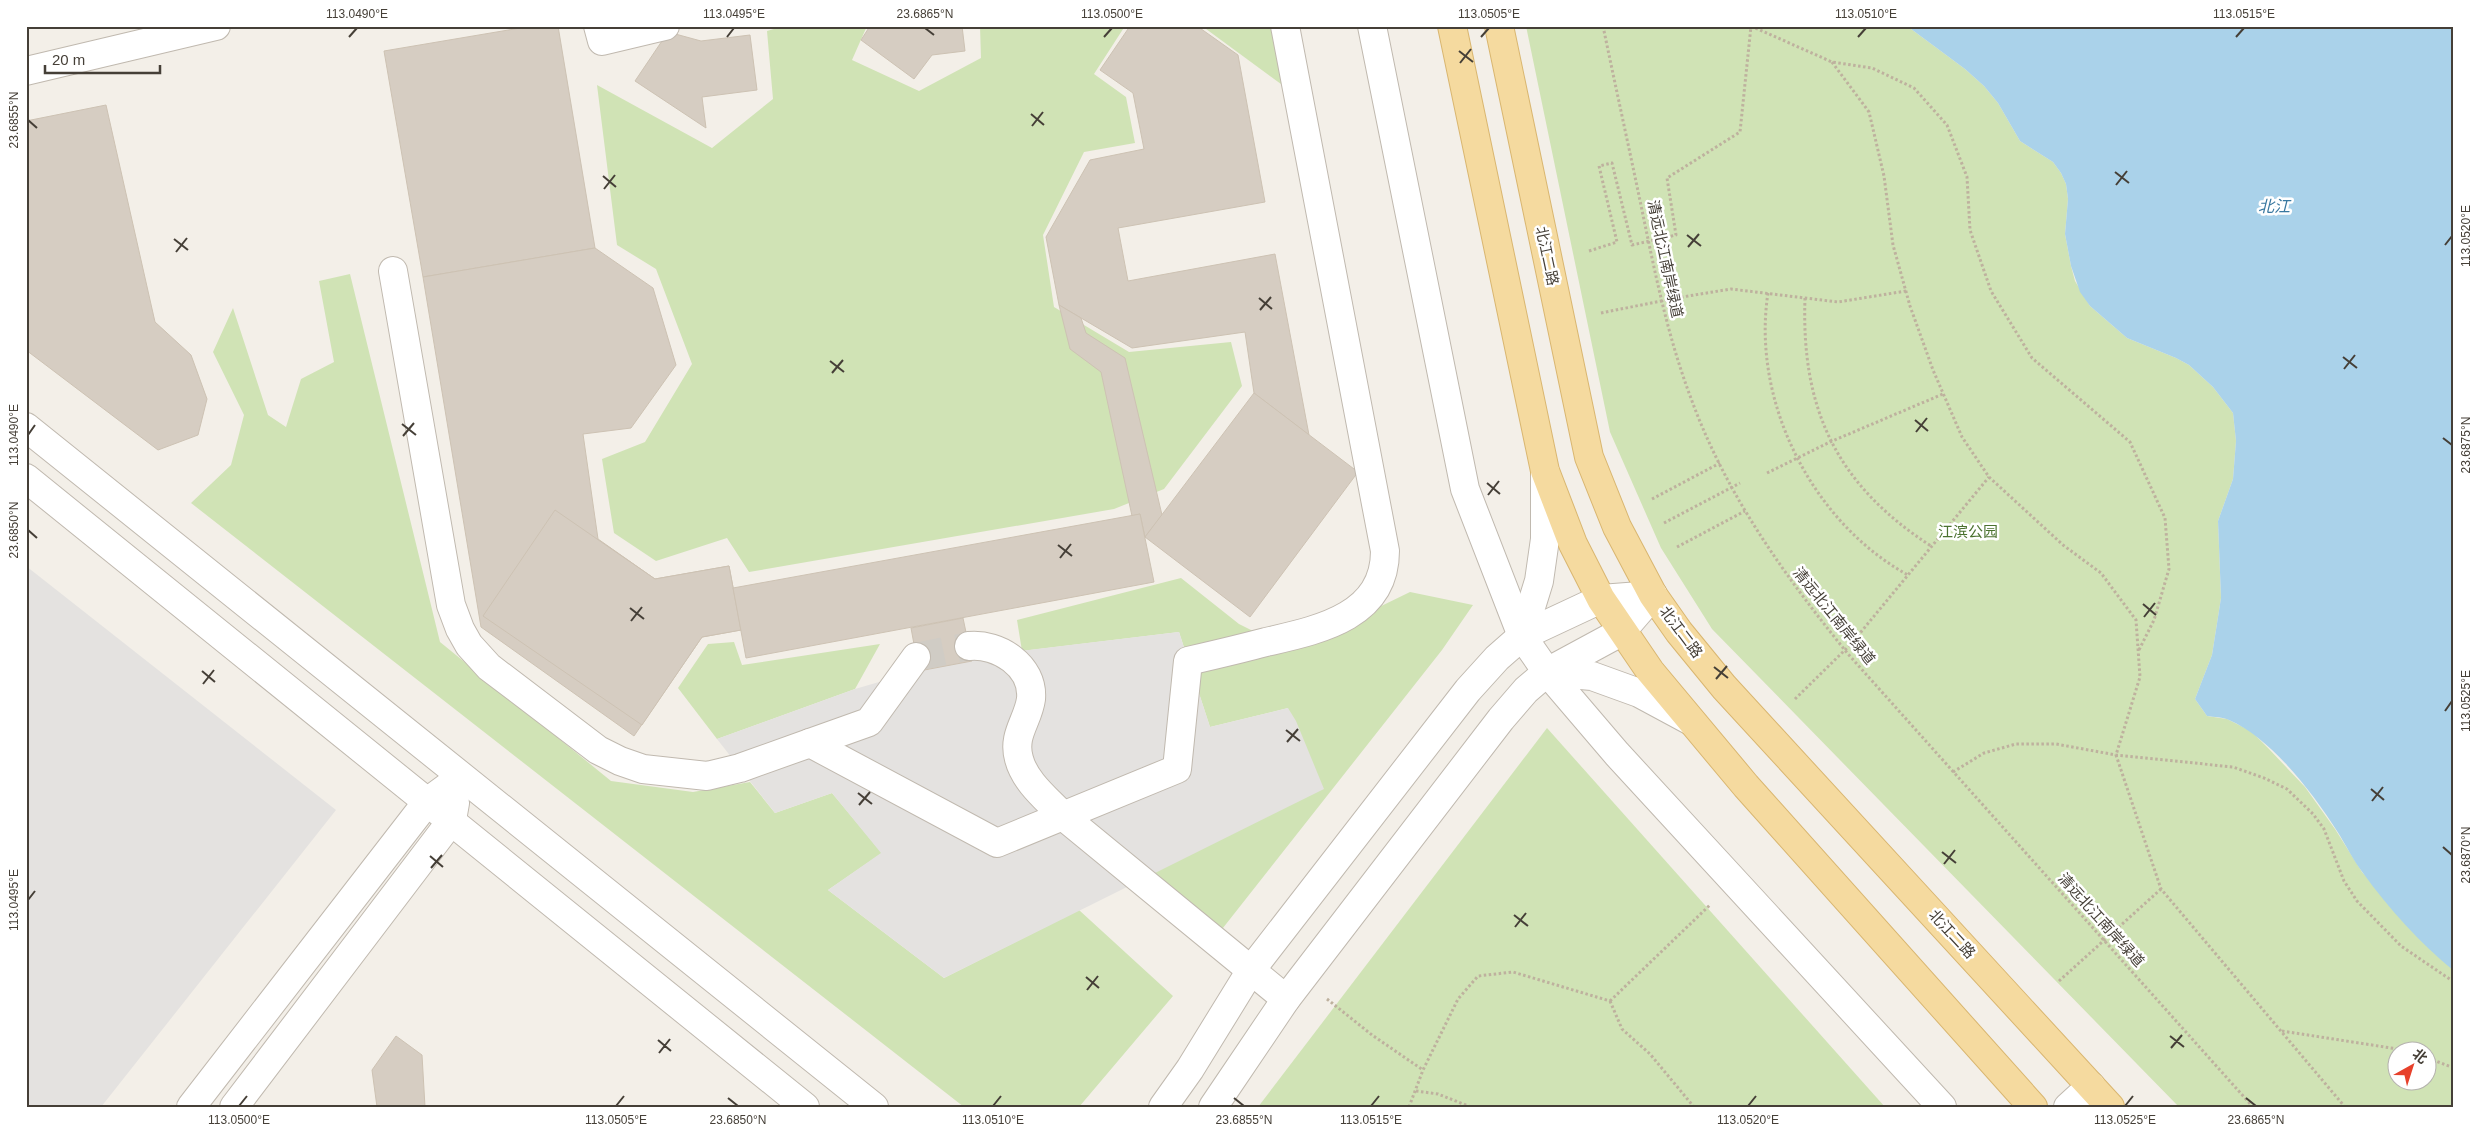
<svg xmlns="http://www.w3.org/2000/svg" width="2480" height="1133" font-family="Arial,'Noto Sans SC',sans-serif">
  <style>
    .green { fill: #d0e3b5; fill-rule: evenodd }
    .parking { fill: #e4e2e0 }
    .water { fill: #aad2ea }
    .building { fill: #d6cdc2; stroke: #cdc2b3 }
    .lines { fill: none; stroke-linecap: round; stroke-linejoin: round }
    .minor-tunnel { stroke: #d0ccc5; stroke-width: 28; stroke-dasharray: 28 14; stroke-linecap: butt }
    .minor-casing { stroke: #c0b9af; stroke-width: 30 }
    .major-casing { stroke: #d9b670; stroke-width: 30 }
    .path { stroke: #beb19e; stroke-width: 3; stroke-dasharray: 2.5 2.5; stroke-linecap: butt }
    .minor { stroke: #fff; stroke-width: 28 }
    .major { stroke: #f5da9f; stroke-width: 28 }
    .path-bridge { stroke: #beb19e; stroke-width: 3; stroke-dasharray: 2.5 2.5; stroke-linecap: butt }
    .ticks { fill: none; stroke: #453f37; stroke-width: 2 }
    .labels { text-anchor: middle; stroke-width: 5; stroke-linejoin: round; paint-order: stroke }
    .street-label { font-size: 15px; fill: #453f37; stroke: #fff }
    .park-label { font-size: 15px; fill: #4b7230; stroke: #fff }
    .water-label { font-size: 16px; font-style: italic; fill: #3878a0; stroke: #fff }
    .neatline { fill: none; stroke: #453f37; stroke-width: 2 }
    .ticks-label { font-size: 12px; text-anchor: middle; fill: #453f37 }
  </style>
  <rect width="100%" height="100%" fill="#f3efe8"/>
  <g class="green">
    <polygon points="784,26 867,26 852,60 919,91 981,58 980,26 1125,26 1094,74 1126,97 1135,143 1084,152 1043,235 1054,307 1129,352 1231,342 1242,386 1164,489 1114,509 749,572 727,538 656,561 614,533 602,459 645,442 692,364 656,269 617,245 597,85 712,148 773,99 767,31"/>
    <polygon points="1202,26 1274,26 1285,87"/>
    <path d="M1526,26H1907L1965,69L1984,86L1998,103L2020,141L2053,162L2061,173L2066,184L2068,199L2065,234L2071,266L2075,281L2090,306L2127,338L2176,358L2189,365L2213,387L2233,413L2236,441L2233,479L2218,521L2221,598L2212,655L2195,699L2207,716L2227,719L2251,731L2269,749L2305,787L2335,829L2362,872L2454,971V1107H2179L1712,629L1661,548L1610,432ZM2398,1050H2428V1080H2398Z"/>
    <polygon points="350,274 440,642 611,781 693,792 750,782 775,813 832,793 882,853 828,890 944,978 1079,910 1173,996 1079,1107 964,1107 191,503 231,465 244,415 213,352 233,308 268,415 286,427 301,379 334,362 319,281"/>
    <polygon points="1181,578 1239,624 1291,650 1410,592 1473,605 1442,650 1219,933 1147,876 1288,708 1210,727 1179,632 1022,651 1017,620"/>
    <polygon points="734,642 742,665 880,644 855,689 717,739 678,688 708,644"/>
    <polygon points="1547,728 1885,1107 1258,1107"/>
  </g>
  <g class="parking">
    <polygon points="26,566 336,810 101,1107 26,1107"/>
    <polygon points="1179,632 1210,727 1288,708 1296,721 1324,789 944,978 828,890 881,853 832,793 775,813 717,739 855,689 903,675 1004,653"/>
  </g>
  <path class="water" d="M1907,26H2454V971C2420,943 2389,909 2363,873C2353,860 2346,845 2337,831C2313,793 2271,738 2229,720C2223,717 2214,717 2207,716L2195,699L2212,655L2221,598L2218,521L2233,479L2236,441L2233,413L2213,387L2189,365L2176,358L2127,338L2090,306L2080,292L2071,266L2065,234L2068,199L2066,184L2061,173L2053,162L2020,141L1998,103L1984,86L1965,69Z"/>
  <g class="building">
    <polygon points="532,26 558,26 595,248 423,277 384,51"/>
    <polygon points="870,26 962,26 965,51 932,55 914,79 861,40"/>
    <polygon points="1130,26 1197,26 1238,55 1265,202 1118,228 1128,281 1275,254 1309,435 1254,393 1245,332 1132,348 1059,305 1046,237 1090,160 1144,149 1133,93 1100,70"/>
    <polygon points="668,32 701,41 750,35 757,90 702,97 706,128 635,81"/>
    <polygon points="106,105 155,322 191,355 207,399 198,435 158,450 26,350 26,121"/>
    <polygon points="595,248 653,288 676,365 631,428 583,434 598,539 655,579 729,566 741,630 702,637 634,736 481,627 423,277"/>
    <polygon points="1059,305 1081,318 1086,333 1125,358 1162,515 1145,537 1140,514 1132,516 1101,372 1070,349"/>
    <polygon points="1254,393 1358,472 1250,617 1145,537"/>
    <polygon points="555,510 655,579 729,566 741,630 702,637 642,725 483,616"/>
    <polygon points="1140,514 1154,582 746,658 733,588"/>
    <polygon points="963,618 972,661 919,671 911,628"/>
    <polygon points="396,1036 422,1055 425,1107 377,1107 372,1070"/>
  </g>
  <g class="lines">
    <polyline class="minor-tunnel" points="916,657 969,646"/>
    <g class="minor-casing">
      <g id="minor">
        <polyline points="598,26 602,41 665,26"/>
        <polyline points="1372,26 1465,489 1522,636 1547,672 1617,754 1942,1107"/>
        <polyline points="26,71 216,26"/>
        <path d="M393,271L451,605L460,629L469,645L489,667L598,750L620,761L643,769L707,776L740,768L810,743L997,843L1177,769L1188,661C1214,655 1240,649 1266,642C1318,630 1385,617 1385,551L1285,26"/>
        <polyline points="26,427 874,1107"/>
        <polyline points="26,478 805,1107"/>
        <polyline points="1522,636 1539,581 1545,539 1545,472"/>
        <path d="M969,646C998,643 1034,666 1031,699C1028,721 1012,735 1019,759C1025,782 1047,799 1063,816L1286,999"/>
        <polyline points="1547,672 1592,676 1639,693 1691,721"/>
        <polyline points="810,743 869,722 916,657"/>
        <polyline points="191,1107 427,802 461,777"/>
        <polyline points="234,1107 452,820 455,803"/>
        <polyline points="1163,1107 1190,1069 1251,970 1468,690 1497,658 1522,636 1601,599 1653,595"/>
        <polyline points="1213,1107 1286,999 1501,719 1526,690 1547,672 1621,632 1653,595"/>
        <polyline points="2068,1107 2091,1086"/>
      </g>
    </g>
    <g class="major-casing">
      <g id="major">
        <polyline points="1452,26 1545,471 1573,544 1601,599 1650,671 1746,786 2033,1107"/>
        <polyline points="1499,26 1589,457 1617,527 1653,595 1679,632 1724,687 2110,1107"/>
      </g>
    </g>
    <g class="path">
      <path d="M1603,26C1616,89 1630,152 1643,215C1656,278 1669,341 1692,401C1727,496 1785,576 1848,654L2253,1107"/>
      <polyline points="1751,26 1832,62 1872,68 1914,88 1947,125 1967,177 1970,230 1991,291 2032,358 2130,442 2165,518 2169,569 2154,620 2139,650"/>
      <polyline points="1832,62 1869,112 1884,176 1893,245 1910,306 1933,370 1962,437 1989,477 2063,545 2101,573 2136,620 2140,677 2116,755 2161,889 2345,1107"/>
      <polyline points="1589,251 1617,242 1599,166 1612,163 1632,245 1676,235 1667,178 1740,132 1751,26"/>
      <path d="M1768,293C1751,402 1813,523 1908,575"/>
      <polyline points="1676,298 1731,289 1838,302 1906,291"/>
      <path d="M1805,298C1801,410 1837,485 1931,546"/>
      <polyline points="1767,473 1830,442 1943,394"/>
      <polyline points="1652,499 1720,463"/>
      <polyline points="1677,547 1745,511"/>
      <polyline points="1851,644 1989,477"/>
      <polyline points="1953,772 1984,753 2016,744 2056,744 2116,755 2233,767 2264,778 2287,789 2313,814 2324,829 2344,881 2357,901 2401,946 2454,982"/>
      <polyline points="2059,981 2161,889"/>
      <polyline points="1327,999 1372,1035 1423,1070"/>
      <polyline points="1610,1001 1711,904"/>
      <polyline points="1610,1001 1622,1029 1650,1054 1694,1107"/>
      <polyline points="2282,1031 2404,1050"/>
      <polyline points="2428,1058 2454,1068"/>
      <polyline points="1416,1091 1438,1094 1471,1107"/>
      <polyline points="1409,1107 1423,1070 1458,999 1478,976 1513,972 1610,1001"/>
    </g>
    <use href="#minor" class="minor"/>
    <use href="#major" class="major"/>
    <g class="path-bridge">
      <polyline points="1601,313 1676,298"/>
      <polyline points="1664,523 1740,483"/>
      <polyline points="1795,699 1851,644"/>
    </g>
  </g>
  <path class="ticks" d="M925,28L934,35M349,37L357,28M727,37L734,28M1104,37L1112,28M1481,37L1489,28M1858,37L1866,28M2236,37L2244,28M1459,51L1473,62M1460,63L1471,49M1031,114L1044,125M28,120L37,128M1032,126L1043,112M2115,172L2129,183M603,176L616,187M2116,185L2127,171M604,189L615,175M1687,235L1701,246M174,239L188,250M2445,245L2452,236M1688,247L1699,234M176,252L187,238M1259,298L1272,309M1260,310L1271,297M2343,357L2357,368M830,361L844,372M2344,369L2355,355M832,373L843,360M1915,420L1928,431M402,424L416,435M1916,432L1927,418M28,435L35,425M403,436L414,423M2443,438L2452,445M1487,483L1500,494M1488,495L1499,481M28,530L37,538M1058,545L1072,556M1060,558L1071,544M2143,604L2156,615M630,608L644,619M2144,617L2155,603M631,621L642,607M1714,667L1728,678M202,671L215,682M1716,679L1727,666M203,684L214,670M2445,711L2452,701M1286,730L1300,741M1287,742L1298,729M2371,789L2384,800M858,793L872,804M2372,801L2383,787M859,805L870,792M2443,847L2452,855M1942,852L1956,863M430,856L443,867M1944,864L1955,850M431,868L442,855M28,900L35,891M1514,915L1528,926M1515,927L1526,913M1086,977L1099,988M1087,990L1098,976M2170,1036L2184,1047M658,1040L671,1051M2171,1048L2182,1035M659,1053L670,1039M728,1098L738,1106M1234,1098L1244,1106M2246,1098L2256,1106M239,1106L247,1096M616,1106L624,1096M993,1106L1001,1096M1371,1106L1379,1096M1748,1106L1756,1096M2125,1106L2133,1096"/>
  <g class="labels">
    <g class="street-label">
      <text transform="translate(1547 256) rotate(78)" y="5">北江二路</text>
      <text transform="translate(1665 259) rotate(78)" y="5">清远北江南岸绿道</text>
      <text transform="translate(1834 616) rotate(51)" y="5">清远北江南岸绿道</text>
      <text transform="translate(1681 632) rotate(53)" y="5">北江二路</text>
      <text transform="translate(2101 920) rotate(48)" y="5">清远北江南岸绿道</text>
      <text transform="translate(1952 934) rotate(47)" y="5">北江二路</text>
    </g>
    <g class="park-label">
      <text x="1968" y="537">江滨公园</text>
    </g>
    <g class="water-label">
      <text x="2274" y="212">北江</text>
    </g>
  </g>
  <rect width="2480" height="1133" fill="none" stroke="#ffffff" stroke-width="55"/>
  <g transform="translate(2412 1066) rotate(39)"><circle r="24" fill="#ffffff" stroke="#b5b2af"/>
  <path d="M0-4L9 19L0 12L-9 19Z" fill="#e7412b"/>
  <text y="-8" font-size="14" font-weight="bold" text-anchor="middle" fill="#453f37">北</text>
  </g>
  <path d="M45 65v8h115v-8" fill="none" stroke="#453f37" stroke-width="2.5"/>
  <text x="52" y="65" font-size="15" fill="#453f37" stroke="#ffffff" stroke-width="4" paint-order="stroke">20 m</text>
  <rect x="28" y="28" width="2424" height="1078" class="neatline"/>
  <g class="ticks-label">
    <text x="357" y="18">113.0490°E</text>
    <text x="734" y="18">113.0495°E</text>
    <text x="925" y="18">23.6865°N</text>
    <text x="1112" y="18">113.0500°E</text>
    <text x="1489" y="18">113.0505°E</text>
    <text x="1866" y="18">113.0510°E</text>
    <text x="2244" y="18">113.0515°E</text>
    <text transform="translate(14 120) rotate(-90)" y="4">23.6855°N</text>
    <text transform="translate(2466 236) rotate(-90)" y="4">113.0520°E</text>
    <text transform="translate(14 435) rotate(-90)" y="4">113.0490°E</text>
    <text transform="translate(2466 445) rotate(-90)" y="4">23.6875°N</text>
    <text transform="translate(14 530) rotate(-90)" y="4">23.6850°N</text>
    <text transform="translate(2466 701) rotate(-90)" y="4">113.0525°E</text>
    <text transform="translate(2466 855) rotate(-90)" y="4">23.6870°N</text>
    <text transform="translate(14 900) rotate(-90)" y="4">113.0495°E</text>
    <text x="239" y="1124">113.0500°E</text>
    <text x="616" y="1124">113.0505°E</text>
    <text x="738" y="1124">23.6850°N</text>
    <text x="993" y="1124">113.0510°E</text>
    <text x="1244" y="1124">23.6855°N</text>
    <text x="1371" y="1124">113.0515°E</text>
    <text x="1748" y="1124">113.0520°E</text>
    <text x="2125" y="1124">113.0525°E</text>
    <text x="2256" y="1124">23.6865°N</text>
  </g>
</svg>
